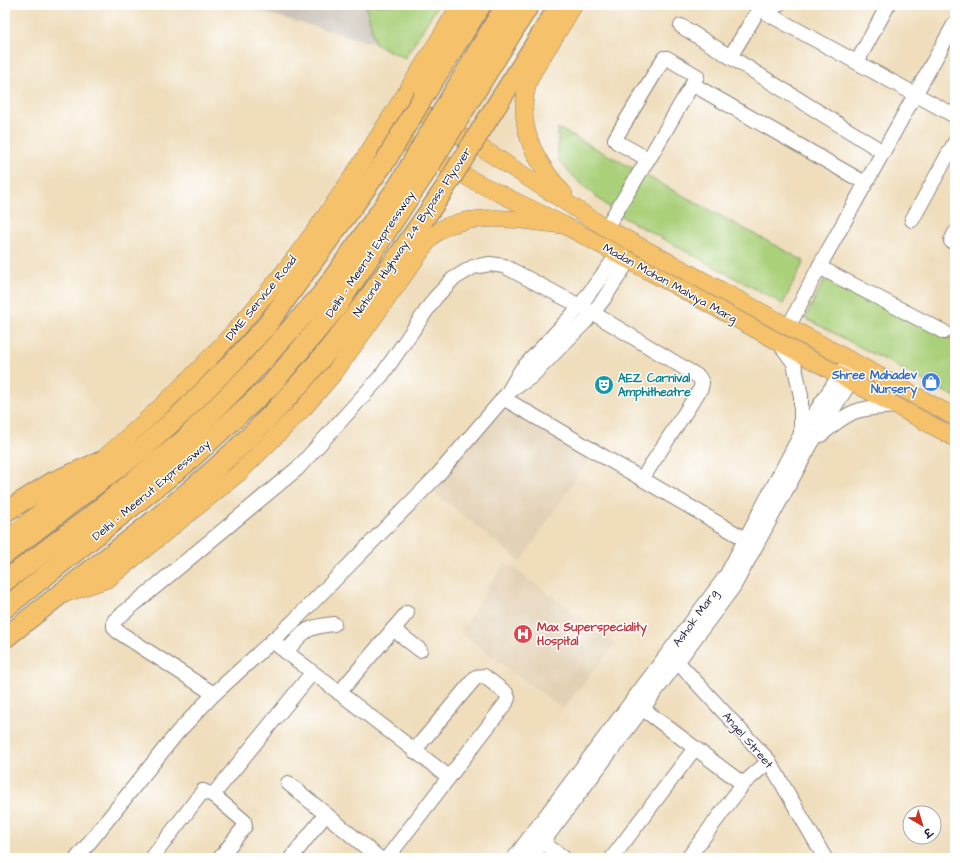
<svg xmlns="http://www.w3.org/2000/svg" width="960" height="863" font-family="'Architects Daughter','Playpen Sans Deva',sans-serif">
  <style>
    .built { fill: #e3d1b5 }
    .industrial { fill: #cbc3b8 }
    .green { fill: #aad07a; stroke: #66795a }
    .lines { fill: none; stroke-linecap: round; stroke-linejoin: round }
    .minor-casing { stroke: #88807b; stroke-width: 16 }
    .major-casing { stroke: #88807b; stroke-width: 18 }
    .highway-casing { stroke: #88807b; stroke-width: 22 }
    .minor { stroke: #fff; stroke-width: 14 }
    .major { stroke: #f5c16b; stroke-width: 17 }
    .highway { stroke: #f5c16b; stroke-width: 20 }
    .highway-bridge-casing { stroke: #88807b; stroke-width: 22; stroke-linecap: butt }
    .highway-bridge { stroke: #f5c16b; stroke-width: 20 }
    .labels { text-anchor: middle; stroke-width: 3; stroke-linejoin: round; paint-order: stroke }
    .street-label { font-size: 12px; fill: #22223b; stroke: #fff }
    .shop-label { font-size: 12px; font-weight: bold; fill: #366cbe; stroke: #fff; text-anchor: end }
    .culture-label { font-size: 12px; font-weight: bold; fill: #0d838f; stroke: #fff; text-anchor: start }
    .health-label { font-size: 12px; font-weight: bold; fill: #be3a42; stroke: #fff; text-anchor: start }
  </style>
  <rect width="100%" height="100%" fill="#fff"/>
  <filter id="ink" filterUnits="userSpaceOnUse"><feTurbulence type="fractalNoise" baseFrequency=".025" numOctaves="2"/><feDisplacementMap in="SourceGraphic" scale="8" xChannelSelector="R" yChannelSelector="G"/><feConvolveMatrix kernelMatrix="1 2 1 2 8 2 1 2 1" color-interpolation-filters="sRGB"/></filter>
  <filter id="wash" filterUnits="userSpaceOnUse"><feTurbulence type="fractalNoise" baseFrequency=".012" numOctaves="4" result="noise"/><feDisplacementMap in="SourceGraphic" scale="16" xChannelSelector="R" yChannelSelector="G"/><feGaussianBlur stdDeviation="0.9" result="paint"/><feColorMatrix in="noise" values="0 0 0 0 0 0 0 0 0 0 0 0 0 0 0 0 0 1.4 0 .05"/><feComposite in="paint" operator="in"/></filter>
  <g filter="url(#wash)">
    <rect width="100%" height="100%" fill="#efddbb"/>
    <g class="built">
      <polygon points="512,408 592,453 521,562 432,491 498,412"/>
      <polygon points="505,562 616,643 563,709 460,633"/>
    </g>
    <polygon class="industrial" points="238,5 366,5 375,44"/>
    <g class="green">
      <polygon points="366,5 438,5 405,58 375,44"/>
      <polygon points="558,128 804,261 783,304 617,214 580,183 558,160"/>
      <polygon points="828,273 955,342 955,397 805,318"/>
    </g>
  </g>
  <g filter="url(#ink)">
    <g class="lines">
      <g class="minor-casing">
        <g id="minor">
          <polyline points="759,9 955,116"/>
          <polyline points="681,26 883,152"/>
          <polyline points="730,57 759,9 778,5"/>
          <polygon points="664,58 667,58 697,76 650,157 646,158 617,142 615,139"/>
          <polyline points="857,62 888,5"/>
          <polyline points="692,84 865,183"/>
          <polyline points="912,220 955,142"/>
          <polyline points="606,228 648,159"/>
          <polyline points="951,241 955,233"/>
          <polyline points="819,267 944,332"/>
          <polyline points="788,328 819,267 955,23"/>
          <polyline points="780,344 794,363 801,396 801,434"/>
          <polyline points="512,390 531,377 587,320 603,300 629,260"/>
          <polyline points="503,398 752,543"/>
          <path d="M821,435C851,409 858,408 897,406"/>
          <polyline points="393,629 420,650"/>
          <polyline points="272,641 449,777"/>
          <path d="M286,652C304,631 305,627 334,624"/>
          <polyline points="672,656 769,761 825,858"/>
          <polyline points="339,693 407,613"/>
          <polyline points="214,694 117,631 114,627 114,621 298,468 382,375 435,298 453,279 473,267 490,264 504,266 593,313 699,377 702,383 701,388 642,479"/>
          <polyline points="643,709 743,784"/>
          <polyline points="288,783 379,858"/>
          <polyline points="213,795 312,673"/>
          <polyline points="535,837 564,858"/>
          <polyline points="77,858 177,733 214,694 294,621 436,477 507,394 521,370 576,311 618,254"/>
          <polyline points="152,858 203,791 213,795 244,821 245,826 220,858"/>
          <polyline points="291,858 326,814"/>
          <polyline points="387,858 506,703 508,698 506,693 484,676 476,677 414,751"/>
          <polyline points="514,858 726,576 801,434 845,367"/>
          <polyline points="531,858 734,586 811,444 856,373"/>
          <polyline points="612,858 695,748"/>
          <polyline points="688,858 743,784 769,761"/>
        </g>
      </g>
      <g class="major-casing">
        <g id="major">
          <polyline points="405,103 483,149 606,228 955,417"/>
          <polyline points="387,132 476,182 564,225 955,438"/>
          <path d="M564,194C535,162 513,123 530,78C533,71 538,64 542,57C553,40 564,22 574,5"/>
          <path d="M5,541C79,480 154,418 219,348C315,246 387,124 460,5"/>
          <path d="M64,594L108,579L240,472L303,409L335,372L432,236C437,233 442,228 447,226C484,212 526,221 564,225"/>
        </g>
      </g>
      <g class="highway-casing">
        <g id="highway">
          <polyline points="423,97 481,5"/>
          <polyline points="445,107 506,5"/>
          <polyline points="460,116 529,5"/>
          <polyline points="481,130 560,5"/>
          <polyline points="5,512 53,482 128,450"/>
          <polyline points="5,554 142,449 182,413 233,362 267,325 386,160"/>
          <polyline points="5,581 90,517 183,441 257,367 322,294 399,185 409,168"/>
          <polyline points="5,608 185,464 271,385 337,306 423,176"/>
          <path d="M5,638C90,569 179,507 256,430C329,358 386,275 443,191"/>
        </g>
      </g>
      <use href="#minor" class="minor"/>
      <use href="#major" class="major"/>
      <use href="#highway" class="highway"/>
      <g class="highway-bridge-casing">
        <g id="highway-bridge">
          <polyline points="386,160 423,97"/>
          <polyline points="409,168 445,107"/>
          <polyline points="423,176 460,116"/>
          <polyline points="443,191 481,130"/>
        </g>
      </g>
      <use href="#highway-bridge" class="highway-bridge"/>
    </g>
  </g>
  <defs>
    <g id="shop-disc" transform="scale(1)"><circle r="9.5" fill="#3f7fe0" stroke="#fff"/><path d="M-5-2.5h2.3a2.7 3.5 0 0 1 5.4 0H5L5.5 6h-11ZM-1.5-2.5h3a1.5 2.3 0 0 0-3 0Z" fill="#fff"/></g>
    <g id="theatre-disc" transform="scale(1)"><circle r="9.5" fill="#0f9aa8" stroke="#fff"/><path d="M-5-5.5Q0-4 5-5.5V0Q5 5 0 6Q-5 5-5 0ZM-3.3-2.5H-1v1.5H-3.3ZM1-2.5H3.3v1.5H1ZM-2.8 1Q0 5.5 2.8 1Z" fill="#fff"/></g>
    <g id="hospital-disc" transform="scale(1)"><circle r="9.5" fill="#e0444e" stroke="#fff"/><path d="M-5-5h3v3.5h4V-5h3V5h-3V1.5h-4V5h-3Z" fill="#fff"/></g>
  </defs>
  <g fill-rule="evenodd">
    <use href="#shop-disc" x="931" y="382"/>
    <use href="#theatre-disc" x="604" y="385"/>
    <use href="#hospital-disc" x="523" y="634"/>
  </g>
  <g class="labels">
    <g class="street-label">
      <text transform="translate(412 232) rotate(-56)" y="4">National Highway 24 Bypass Flyover</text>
      <text transform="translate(370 254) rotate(-56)" y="4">Delhi - Meerut Expressway</text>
      <text transform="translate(670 283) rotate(29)" y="4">Madan Mohan Malviya Marg</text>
      <text transform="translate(261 298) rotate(-51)" y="4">DME Service Road</text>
      <text transform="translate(151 490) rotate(-40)" y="4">Delhi - Meerut Expressway</text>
      <text transform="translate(695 618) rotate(-54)" y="4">Ashok Marg</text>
      <text transform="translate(748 740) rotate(49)" y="4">Angel Street</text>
    </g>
    <g class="shop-label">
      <text x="917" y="379">Shree Mahadev<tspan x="917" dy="14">Nursery</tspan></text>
    </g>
    <g class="culture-label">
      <text x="618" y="382">AEZ Carnival<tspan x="618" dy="14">Amphitheatre</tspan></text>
    </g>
    <g class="health-label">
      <text x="537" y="631">Max Superspeciality<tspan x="537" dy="14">Hospital</tspan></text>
    </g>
  </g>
  <rect width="960" height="863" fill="none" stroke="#fff" stroke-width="20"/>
  <g transform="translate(922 825) rotate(142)"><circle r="19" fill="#ffffff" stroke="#a7a7b1"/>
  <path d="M0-3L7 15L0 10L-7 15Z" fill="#c8321e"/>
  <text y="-6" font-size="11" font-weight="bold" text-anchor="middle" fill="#22223b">उ</text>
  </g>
</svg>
